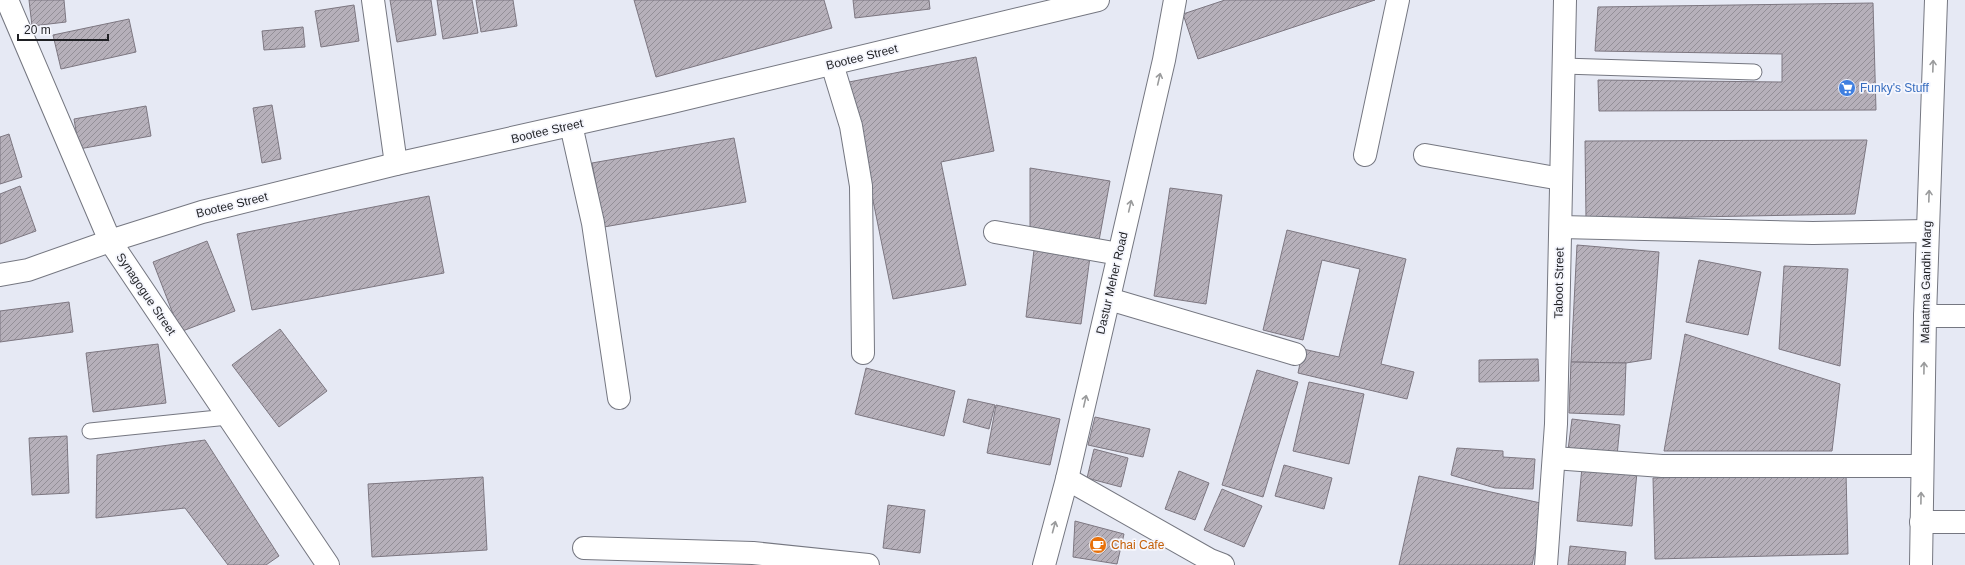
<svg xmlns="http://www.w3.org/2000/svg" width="1965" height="565" font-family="Arial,sans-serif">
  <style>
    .building { fill: url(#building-hatch); stroke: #7d7781 }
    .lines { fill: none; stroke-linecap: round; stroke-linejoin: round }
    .lane-casing { stroke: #757781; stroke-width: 17 }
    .street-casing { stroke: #757781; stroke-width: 24 }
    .primary-casing { stroke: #757781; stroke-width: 24 }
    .lane { stroke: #fff; stroke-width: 15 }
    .street { stroke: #fff; stroke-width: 22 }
    .primary { stroke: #fff; stroke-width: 22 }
    .oneway { stroke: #9a9b9c }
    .labels { text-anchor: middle; stroke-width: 3.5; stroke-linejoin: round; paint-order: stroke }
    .street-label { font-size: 12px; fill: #1f2024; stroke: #f5f6fd }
    .shop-label { font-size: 12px; fill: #366cbe; stroke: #f5f6fd; text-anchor: start }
    .food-label { font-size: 12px; fill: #c56008; stroke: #f5f6fd; text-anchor: start }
  </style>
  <defs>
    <pattern id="building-hatch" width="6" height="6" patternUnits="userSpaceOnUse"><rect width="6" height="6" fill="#b6b0ba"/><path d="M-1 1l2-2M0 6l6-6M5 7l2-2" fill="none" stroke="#938f97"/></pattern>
  </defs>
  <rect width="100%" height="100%" fill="#e6e9f4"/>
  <g class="building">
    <polygon points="29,0 64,0 66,22 32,26"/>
    <polygon points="390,0 431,0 436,35 397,42"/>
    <polygon points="437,0 472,0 478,33 443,39"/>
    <polygon points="476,0 513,0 517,26 481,32"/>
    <polygon points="634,0 824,0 832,28 656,77"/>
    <polygon points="853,0 929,0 930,9 855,18"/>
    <polygon points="1225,0 1375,0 1198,59 1183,14"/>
    <polygon points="1873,3 1876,110 1599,111 1598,80 1782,82 1782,54 1595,51 1598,7"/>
    <polygon points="354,5 359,41 321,47 315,11"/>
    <polygon points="129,19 136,52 61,69 53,35"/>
    <polygon points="303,27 305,47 264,50 262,31"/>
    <polygon points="976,57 994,151 941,162 966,285 893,299 849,82"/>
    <polygon points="272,105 281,159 262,163 253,108"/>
    <polygon points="146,106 151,136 79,149 74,119"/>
    <polygon points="9,134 22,177 0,184 0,137"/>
    <polygon points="734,138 746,202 604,227 592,163"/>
    <polygon points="1867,140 1855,214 1586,219 1585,141"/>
    <polygon points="1030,168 1110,181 1098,246 1030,232"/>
    <polygon points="20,186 36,231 0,244 0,194"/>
    <polygon points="1170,188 1222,195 1206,304 1154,296"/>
    <polygon points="429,196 444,273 252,310 237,234"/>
    <polygon points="1287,230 1406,259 1381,364 1414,372 1407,399 1298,373 1303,349 1339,357 1360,269 1322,260 1303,340 1263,330"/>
    <polygon points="207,241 235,311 180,332 153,262"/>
    <polygon points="1577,245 1659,252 1651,359 1626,363 1571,362"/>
    <polygon points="1034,250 1090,257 1081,324 1026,317"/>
    <polygon points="1699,260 1761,272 1748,335 1686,322"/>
    <polygon points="1784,266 1848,269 1840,366 1779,349"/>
    <polygon points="69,302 73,332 0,342 0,311"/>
    <polygon points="280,329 327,391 279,427 232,365"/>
    <polygon points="1685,334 1840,384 1832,451 1664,451"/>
    <polygon points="158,344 166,403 93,412 86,353"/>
    <polygon points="1538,359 1539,381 1479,382 1479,360"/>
    <polygon points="1571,362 1626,363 1624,415 1569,413"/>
    <polygon points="866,368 955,391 944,436 855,414"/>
    <polygon points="1257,370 1298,382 1263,497 1222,485"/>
    <polygon points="1309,382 1364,394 1349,464 1293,451"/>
    <polygon points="968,399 995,405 989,429 963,422"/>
    <polygon points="996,405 1060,419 1050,465 987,453"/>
    <polygon points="1095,417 1150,429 1143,457 1088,445"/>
    <polygon points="1572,419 1620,425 1617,456 1568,450"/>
    <polygon points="67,436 69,493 32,495 29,438"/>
    <polygon points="205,440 279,556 266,565 228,565 185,508 96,518 97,455"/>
    <polygon points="1457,448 1503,451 1503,457 1535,459 1533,489 1495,488 1451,475"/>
    <polygon points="1094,449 1128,458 1121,487 1087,478"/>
    <polygon points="1284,465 1332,478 1324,509 1275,496"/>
    <polygon points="1582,467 1637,472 1632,526 1577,521"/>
    <polygon points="1179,471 1209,483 1195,520 1165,509"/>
    <polygon points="1846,473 1848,554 1655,559 1653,478"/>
    <polygon points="1419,476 1545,504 1532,565 1399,565"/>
    <polygon points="483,477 487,550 372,557 368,484"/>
    <polygon points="1222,489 1262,506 1244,547 1204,530"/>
    <polygon points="888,505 925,510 920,553 883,548"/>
    <polygon points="1075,521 1124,534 1117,564 1073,557"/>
    <polygon points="1570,546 1626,552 1625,565 1568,565"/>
  </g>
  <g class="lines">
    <g class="lane-casing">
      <g id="lane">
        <polyline points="1563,66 1754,72"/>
        <polyline points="90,431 228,417"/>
      </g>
    </g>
    <g class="street-casing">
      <g id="street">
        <polyline points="7,0 110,241 328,565"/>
        <polyline points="373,0 396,164"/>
        <polyline points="832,64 851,126 861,186 863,353"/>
        <polyline points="571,125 593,223 619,398"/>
        <polyline points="1365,155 1398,0"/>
        <polyline points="1425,155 1561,179"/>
        <polyline points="1561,227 1813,233 1927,231"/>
        <polyline points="995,232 1119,254"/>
        <polyline points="0,275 28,270 110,241 202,212 396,164 668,103 1098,0"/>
        <polyline points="1109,299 1295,354"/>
        <polyline points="1925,316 1965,316"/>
        <polyline points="1554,458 1662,466 1922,466"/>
        <polyline points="1067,479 1210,560 1223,565"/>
        <polyline points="1921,522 1965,522"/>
        <polyline points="584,548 753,553 868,565"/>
        <polyline points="1044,565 1067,479 1164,60 1175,0"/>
        <polyline points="1546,565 1556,424 1565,0"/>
      </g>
    </g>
    <g class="primary-casing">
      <polyline id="primary" points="1921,565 1925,316 1936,0"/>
    </g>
    <use href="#lane" class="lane"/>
    <use href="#street" class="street"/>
    <use href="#primary" class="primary"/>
  </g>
  <defs><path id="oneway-shaft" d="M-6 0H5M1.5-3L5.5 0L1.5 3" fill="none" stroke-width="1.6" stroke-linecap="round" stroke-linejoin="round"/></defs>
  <g class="oneway">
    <use href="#oneway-shaft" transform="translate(1933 66) rotate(-88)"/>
    <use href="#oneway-shaft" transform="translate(1159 79) rotate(-77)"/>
    <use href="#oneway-shaft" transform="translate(1929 196) rotate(-88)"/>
    <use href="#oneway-shaft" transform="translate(1130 206) rotate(-77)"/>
    <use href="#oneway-shaft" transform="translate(1924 368) rotate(-89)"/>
    <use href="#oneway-shaft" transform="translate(1085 401) rotate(-77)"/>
    <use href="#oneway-shaft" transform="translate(1921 498) rotate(-89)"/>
    <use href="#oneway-shaft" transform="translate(1054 527) rotate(-75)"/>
  </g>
  <defs>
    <g id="supermarket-disc" transform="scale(0.9)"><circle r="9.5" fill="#3f7fe0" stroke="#f5f6fd"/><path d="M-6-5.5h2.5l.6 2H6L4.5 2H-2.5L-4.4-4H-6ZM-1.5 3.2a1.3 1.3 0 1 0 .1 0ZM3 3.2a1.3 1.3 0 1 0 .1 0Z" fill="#fff"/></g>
    <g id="cafe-disc" transform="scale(0.9)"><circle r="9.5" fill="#e8710a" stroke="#f5f6fd"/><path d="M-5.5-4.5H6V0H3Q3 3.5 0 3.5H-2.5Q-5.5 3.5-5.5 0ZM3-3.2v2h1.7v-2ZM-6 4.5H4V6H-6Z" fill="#fff"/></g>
  </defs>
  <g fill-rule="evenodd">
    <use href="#supermarket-disc" x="1847" y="88"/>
    <use href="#cafe-disc" x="1098" y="545"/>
  </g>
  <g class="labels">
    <g class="street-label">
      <text transform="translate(862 57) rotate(-14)" y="4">Bootee Street</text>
      <text transform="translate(547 131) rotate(-13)" y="4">Bootee Street</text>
      <text transform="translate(232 205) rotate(-14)" y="4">Bootee Street</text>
      <text transform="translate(1926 282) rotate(-89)" y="4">Mahatma Gandhi Marg</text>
      <text transform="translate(1112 283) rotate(-77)" y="4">Dastur Meher Road</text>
      <text transform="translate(1559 283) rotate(-89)" y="4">Taboot Street</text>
      <text transform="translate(146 294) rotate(56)" y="4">Synagogue Street</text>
    </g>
    <g class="shop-label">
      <text x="1860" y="92">Funky's Stuff</text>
    </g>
    <g class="food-label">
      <text x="1111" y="549">Chai Cafe</text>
    </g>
  </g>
  <path d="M18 34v6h90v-6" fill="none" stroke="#1f2024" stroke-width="2"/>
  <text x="24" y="34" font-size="12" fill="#1f2024" stroke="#f5f6fd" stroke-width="3" paint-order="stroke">20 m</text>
</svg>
